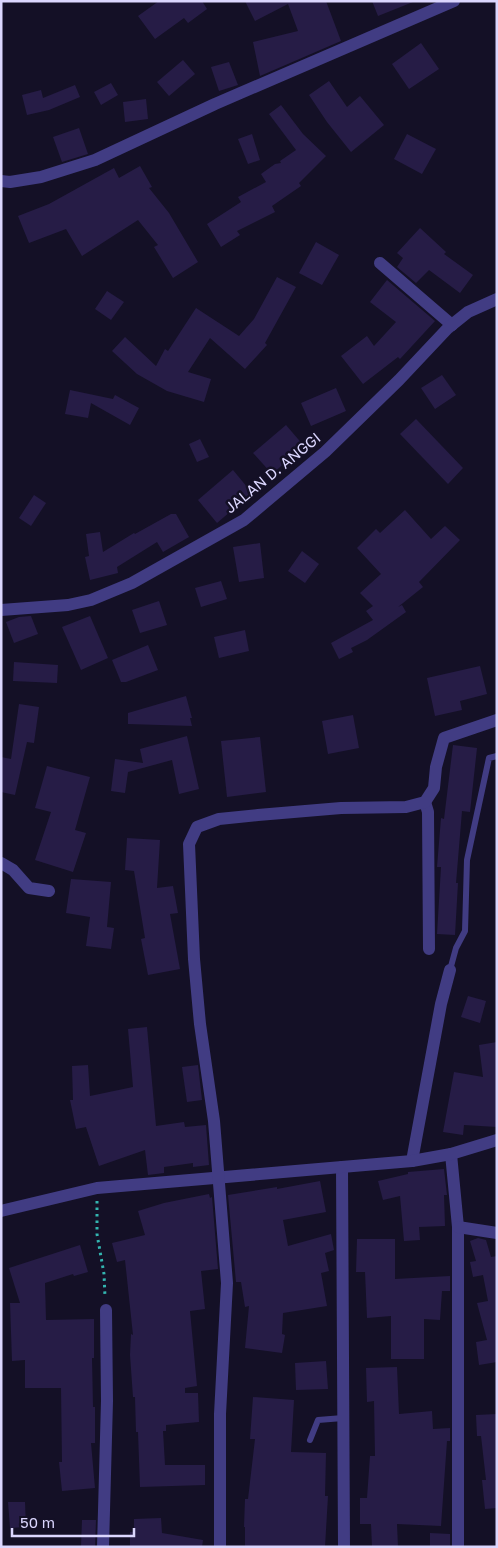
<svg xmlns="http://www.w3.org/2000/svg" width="498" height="1548" font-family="'Golos Text',sans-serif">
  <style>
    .building { fill: #261c46 }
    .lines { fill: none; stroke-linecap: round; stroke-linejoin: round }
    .path { stroke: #33b5b0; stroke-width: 3; stroke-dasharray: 2.5 4; stroke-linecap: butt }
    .lane { stroke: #413c83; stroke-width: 6 }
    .street { stroke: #413c83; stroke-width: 12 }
    .labels { text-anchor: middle; stroke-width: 5; stroke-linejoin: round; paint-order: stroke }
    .street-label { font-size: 15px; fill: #dbd6fe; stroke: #141026 }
  </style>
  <rect width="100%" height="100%" fill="#141026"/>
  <g class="building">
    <polygon points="159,1 202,1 207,9 188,23 184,18 155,39 138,16"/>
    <polygon points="245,1 326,1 341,41 260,76 253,42 298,31 288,4 255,21"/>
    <polygon points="372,1 413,1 413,2 378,16"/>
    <polygon points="421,43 439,69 409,89 392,64"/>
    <polygon points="183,60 195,74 169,96 157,82"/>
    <polygon points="229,62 238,85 219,91 211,67"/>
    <polygon points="329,81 347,107 360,96 384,125 351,152 327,122 309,95"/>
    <polygon points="111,83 118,95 101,105 94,92"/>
    <polygon points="75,85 80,97 49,110 27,115 22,95 41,90 43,98"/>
    <polygon points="146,99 148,119 125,122 123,102"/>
    <polygon points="281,105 303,134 326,156 299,183 301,186 272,206 275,212 237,231 240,235 221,247 207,224 241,202 238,197 266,182 261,174 275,164 281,163 280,161 296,150 269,114"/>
    <polygon points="79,128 88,154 62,162 53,137"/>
    <polygon points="252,134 260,160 248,164 238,139"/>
    <polygon points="407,134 436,149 422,174 394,159"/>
    <polygon points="140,166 152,187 149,188 169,213 198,262 173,278 154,247 158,245 138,220 82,256 66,229 29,243 18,216 49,204 114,168 119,178"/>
    <polygon points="420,228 446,252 444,254 473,275 460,293 429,270 416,283 397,267 403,258 397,253"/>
    <polygon points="316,242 339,255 322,285 299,273"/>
    <polygon points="277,277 296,287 265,343 267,345 245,369 210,338 188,372 211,379 204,402 167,391 137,374 112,351 125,337 156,366 165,349 168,351 196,308 239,336 254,319"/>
    <polygon points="387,280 435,321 400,359 398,357 363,384 341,356 367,336 374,346 396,322 370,302"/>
    <polygon points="107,291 124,302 111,320 95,309"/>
    <polygon points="442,375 456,395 435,409 421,388"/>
    <polygon points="336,388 346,411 311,426 301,403"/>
    <polygon points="70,390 113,399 115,395 139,408 130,425 91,403 88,418 65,414"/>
    <polygon points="416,419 463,468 448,484 400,434"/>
    <polygon points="286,425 304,446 272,474 253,453"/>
    <polygon points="200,439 209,457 197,462 189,444"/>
    <polygon points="233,470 252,493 217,523 198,500"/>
    <polygon points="34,495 46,503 31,526 19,518"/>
    <polygon points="405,510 431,539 445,526 460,540 419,582 423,587 398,607 402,605 406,612 367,640 351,648 353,652 339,659 331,643 373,620 366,611 373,606 360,593 381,574 357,548 376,529 380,533"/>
    <polygon points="171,514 176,514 189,537 163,552 157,542 117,567 118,573 90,580 85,557 89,556 86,534 100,532 103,552 134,533 135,534"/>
    <polygon points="260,543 264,578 239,582 233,547"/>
    <polygon points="302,551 319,564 305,583 288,571"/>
    <polygon points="221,581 227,599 201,607 195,588"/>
    <polygon points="159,601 167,625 140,633 132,610"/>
    <polygon points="31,616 38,634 14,643 6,622 19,617"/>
    <polygon points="90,616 108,658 81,670 62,627"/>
    <polygon points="245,630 249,651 219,658 214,637"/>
    <polygon points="148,645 158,670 126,682 121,682 112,660"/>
    <polygon points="14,662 58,665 57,683 13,681"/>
    <polygon points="480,666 487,694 460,701 462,710 435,716 427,678"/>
    <polygon points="186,696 192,718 190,718 192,726 128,724 128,713"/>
    <polygon points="19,704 39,707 34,743 27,742 15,795 1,792 1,757 11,759"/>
    <polygon points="353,715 359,748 328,754 322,721"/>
    <polygon points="187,736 199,789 179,794 172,760 128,772 125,793 111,791 115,759 143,763 140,749"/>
    <polygon points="260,737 266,792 227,797 221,741"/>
    <polygon points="453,745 477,748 470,812 462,811 456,883 458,883 455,935 437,934 441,867 437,867 441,818 444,819"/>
    <polygon points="47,766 90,777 75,830 86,833 73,872 35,860 51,812 35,808"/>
    <polygon points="127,838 160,840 157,888 173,886 178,913 170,914 180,969 148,975 141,939 145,938 134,871 125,870"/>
    <polygon points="71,879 111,882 107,927 114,928 111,949 86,946 90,917 66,913"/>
    <polygon points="468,996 486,1001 480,1023 461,1017"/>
    <polygon points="147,1027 156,1126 184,1122 185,1127 206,1125 209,1165 193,1167 193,1163 164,1167 164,1173 148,1175 145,1150 99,1166 86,1127 76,1129 70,1100 73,1100 72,1066 88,1065 90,1096 133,1087 128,1029"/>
    <polygon points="497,1042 497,1127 464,1125 463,1135 443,1132 454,1072 483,1077 479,1045"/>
    <polygon points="198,1065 202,1100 187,1102 182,1067"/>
    <polygon points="444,1169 447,1195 444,1195 445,1226 419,1227 420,1240 404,1241 400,1196 383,1200 378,1181 408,1174 408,1172"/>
    <polygon points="320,1181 326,1212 283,1220 288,1246 331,1234 334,1250 325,1253 329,1271 321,1273 327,1306 283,1313 282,1334 285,1335 282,1353 245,1348 249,1306 245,1307 241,1282 236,1282 228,1195 277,1187 277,1189"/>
    <polygon points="209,1194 210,1198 212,1197 218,1269 201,1271 205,1309 190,1311 197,1386 185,1388 185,1393 198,1393 199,1422 166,1425 166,1431 163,1431 165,1465 205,1465 205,1485 140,1487 138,1432 136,1432 135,1397 133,1397 130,1355 131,1334 133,1335 125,1260 117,1262 112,1243 145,1235 138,1211 164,1203"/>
    <polygon points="478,1238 486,1240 491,1257 497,1256 497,1362 479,1365 476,1342 487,1340 477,1303 488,1301 483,1275 473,1277 470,1262 476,1261 470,1241"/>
    <polygon points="357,1239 395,1239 395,1279 450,1276 450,1291 442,1291 440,1320 424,1319 424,1359 391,1359 391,1316 367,1318 365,1272 356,1272"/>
    <polygon points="80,1245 88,1272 74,1276 73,1274 45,1283 46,1320 94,1319 94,1358 92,1358 93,1407 95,1407 95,1443 91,1443 95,1488 62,1491 59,1462 62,1462 61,1388 25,1388 25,1360 12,1361 10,1303 20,1303 9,1268"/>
    <polygon points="326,1361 328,1389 296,1390 295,1363"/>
    <polygon points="397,1367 399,1414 432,1411 433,1429 450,1428 450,1441 447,1441 441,1526 397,1524 398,1547 372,1547 371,1524 360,1524 360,1498 367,1498 370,1456 375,1456 374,1401 367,1402 366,1368"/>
    <polygon points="253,1397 294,1400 291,1452 326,1453 325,1496 328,1496 325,1547 245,1547 245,1527 244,1527 245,1499 248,1499 255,1439 250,1439"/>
    <polygon points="497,1414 497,1508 485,1509 482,1480 486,1480 481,1436 477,1436 476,1415"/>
    <polygon points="8,1502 25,1502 26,1527 10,1528"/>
    <polygon points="161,1518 162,1533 203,1540 202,1547 130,1547 130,1532 134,1532 134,1519"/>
    <polygon points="82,1520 96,1520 95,1547 81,1547"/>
    <polygon points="430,1533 450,1534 450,1547 430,1547"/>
  </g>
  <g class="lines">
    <polyline class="path" points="97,1201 97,1234 104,1274 105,1297"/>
    <g class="lane">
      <polyline points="450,970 456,948 465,931 467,860 489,758 497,756"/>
      <polyline points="310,1440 318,1420 343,1418"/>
    </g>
    <g class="street">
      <polyline points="1,181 10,182 41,177 95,160 215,104 454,1"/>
      <polyline points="380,263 452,325"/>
      <polyline points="1,610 68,605 91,600 132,583 244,520 325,452 399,380 448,328 468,312 497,299"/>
      <polyline points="425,802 428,812 429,949"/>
      <polyline points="1,863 13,870 29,888 49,891"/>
      <polyline points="451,1154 458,1227 458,1547"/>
      <polyline points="412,1161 441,1004 450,970"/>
      <polyline points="342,1167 344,1547"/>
      <polyline points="1,1211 97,1188 412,1161 451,1154 497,1140"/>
      <polyline points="458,1227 497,1233"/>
      <polyline points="103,1547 107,1401 106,1310"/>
      <polyline points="220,1547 220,1414 227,1283 214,1121 200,1024 194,959 189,844 197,827 219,819 258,815 341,808 406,807 425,802 434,788 436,767 444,738 497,720"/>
    </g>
  </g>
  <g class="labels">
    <g class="street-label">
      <text transform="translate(273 473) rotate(-39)" y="5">JALAN D. ANGGI</text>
    </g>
  </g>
  <rect width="498" height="1548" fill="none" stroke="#dbd6fe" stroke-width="5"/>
  <path d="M12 1528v8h122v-8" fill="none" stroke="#dbd6fe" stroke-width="2.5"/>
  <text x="20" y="1528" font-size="15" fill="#dbd6fe" stroke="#141026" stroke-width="4" paint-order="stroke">50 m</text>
</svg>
